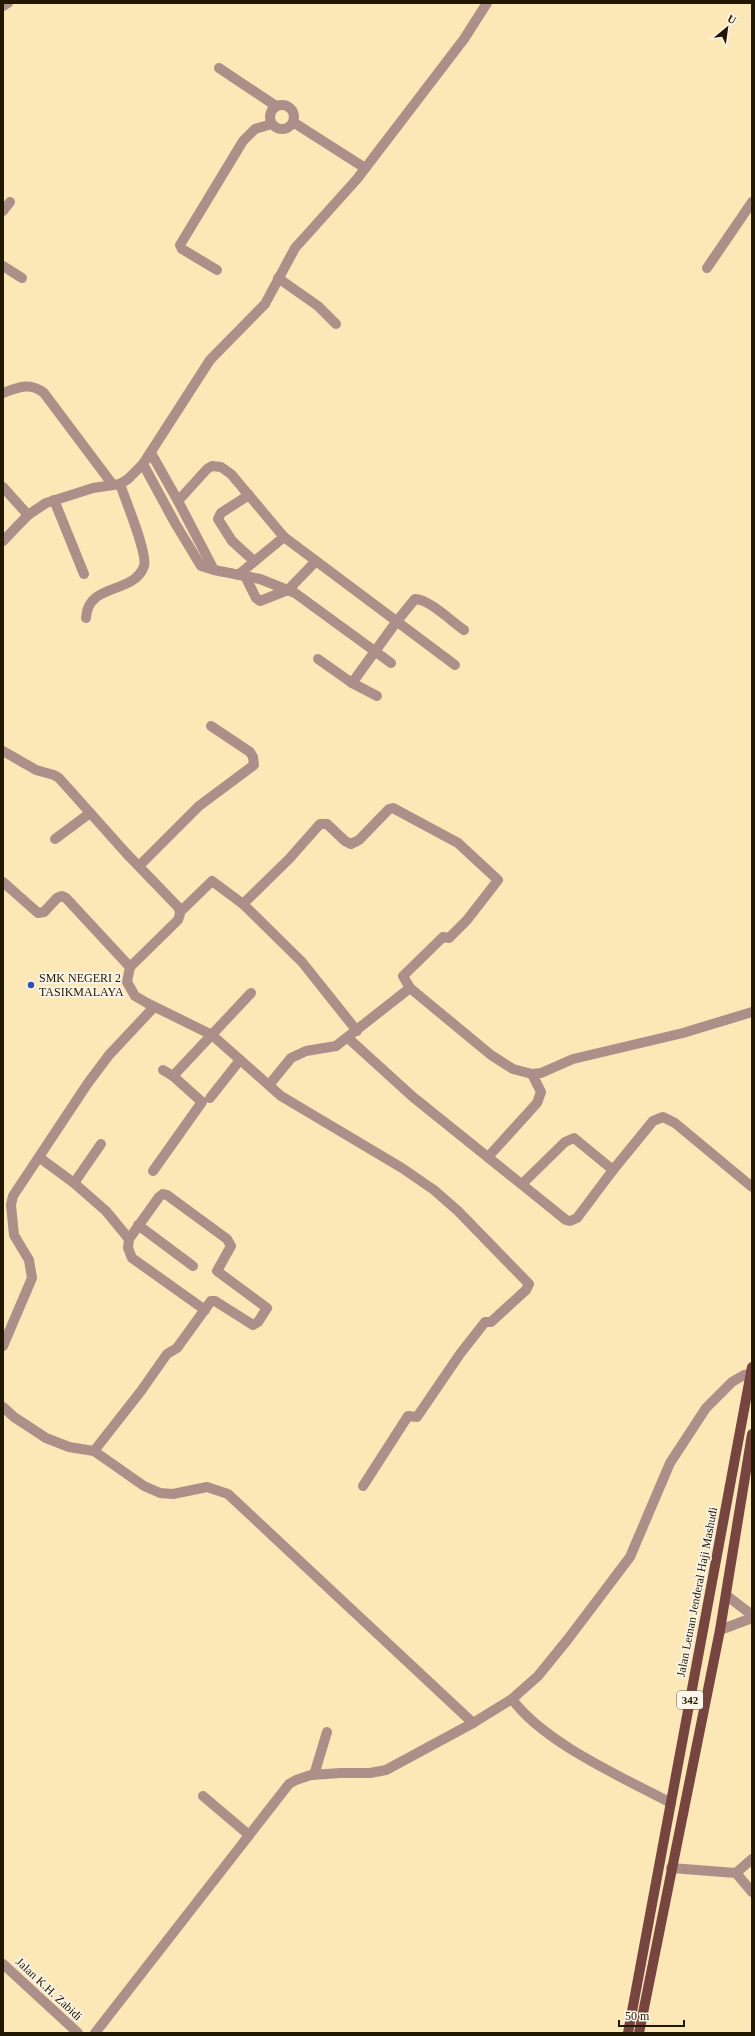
<svg xmlns="http://www.w3.org/2000/svg" width="755" height="2036" font-family="Georgia,serif">
	<style>
		.lines { fill: none; stroke-linecap: round; stroke-linejoin: round }
		.minor { stroke: #ad8f8a; stroke-width: 10 }
		.major { stroke: #77453f; stroke-width: 10 }
		.poi-dot { fill: #2f4ebe; stroke: #fbf5ea; stroke-width: 1.5 }
		.labels { text-anchor: middle; stroke-width: 3.5; stroke-linejoin: round; paint-order: stroke }
		.shield { fill: #fbf5ea; stroke: #635a47; stroke-width: 1 }
		.shield-label { font-size: 11px; font-weight: bold; fill: #221801 }
		.poi-label { font-size: 12px; fill: #221801; stroke: #fbf5ea; text-anchor: start }
		.street-label { font-size: 12px; fill: #221801; stroke: #fbf5ea }
	</style>
	<rect width="100%" height="100%" fill="#fce7b6"/>
	<g class="lines">
		<g class="minor">
			<path d="M3,6L8,3"/>
			<path d="M219,68L276,106"/>
			<circle cx="282" cy="117" r="12"/>
			<path d="M293,122L365,168"/>
			<path d="M3,211L10,202"/>
			<path d="M3,266L22,278"/>
			<path d="M707,268L752,202"/>
			<path d="M217,270L182,249L180,245L243,141L255,129L272,124"/>
			<path d="M278,278L318,306L336,324"/>
			<path d="M3,393C19,387 30,382 44,393L113,485"/>
			<path d="M151,453L178,501"/>
			<path d="M143,464L175,523L201,566L214,570L260,579L295,593L391,663"/>
			<path d="M3,487L28,515"/>
			<path d="M249,495L221,513L218,519L232,541L254,561"/>
			<path d="M54,500L84,574"/>
			<path d="M3,541L28,515L46,503L93,488L120,484L128,479L143,464L210,360L265,304L295,248L357,179L464,39L487,3"/>
			<path d="M214,570L178,501L207,469L212,466L221,467L231,474L284,537L455,665"/>
			<path d="M238,575L284,537"/>
			<path d="M245,576L256,598L260,601L288,590L316,561"/>
			<path d="M86,618C88,582 134,595 144,566C148,554 125,499 120,484"/>
			<path d="M318,659L352,683L397,621L415,599C429,599 452,622 464,630"/>
			<path d="M352,683L377,696"/>
			<path d="M3,751L36,770L54,775L59,778L126,853L179,908L180,914L178,920L130,967L127,982L135,996L147,1003L212,1035L281,1096L402,1168L434,1190L458,1211L529,1284L526,1290L491,1322H485L460,1354L417,1417L408,1416L363,1486"/>
			<path d="M55,839L90,813"/>
			<path d="M140,865L199,806L254,765L253,757L250,752L211,726"/>
			<path d="M3,882L38,913L44,912L57,898L62,896L66,898L130,967"/>
			<path d="M243,904L302,962L357,1031"/>
			<path d="M180,912L212,881L243,904L289,859L320,824H327L345,841L351,844L359,840L389,809L393,808L458,843L498,880L467,920L449,938L443,937L403,976L410,988"/>
			<path d="M348,1038L413,1097L566,1220L570,1221L577,1218L613,1170"/>
			<path d="M173,1076L251,993"/>
			<path d="M269,1085L291,1058L306,1051L336,1046L410,988L491,1055L513,1069L532,1074L541,1073L573,1059L683,1033L752,1012"/>
			<path d="M210,1098L240,1060"/>
			<path d="M488,1157L537,1103L541,1092L532,1074"/>
			<path d="M40,1158L74,1183L106,1211L129,1239L128,1248L132,1258L205,1310"/>
			<path d="M153,1171L202,1102L173,1076L163,1070"/>
			<path d="M74,1183L101,1144"/>
			<path d="M522,1184L565,1142L574,1138L613,1170L653,1121L663,1117L675,1123L752,1187"/>
			<path d="M138,1225L193,1266"/>
			<path d="M3,1346L32,1278L29,1260L14,1235L11,1205L13,1196L88,1083L109,1055L154,1007"/>
			<path d="M3,1407L14,1417L46,1438L69,1447L94,1451L144,1486L160,1493L173,1494L207,1487L228,1494L473,1723"/>
			<path d="M94,1451L141,1391L167,1354L177,1348L211,1301H215L253,1325L258,1322L267,1308L217,1271L231,1246L227,1239L167,1195L163,1194L159,1197L129,1239"/>
			<path d="M726,1595L752,1615"/>
			<path d="M720,1630L752,1618"/>
			<path d="M512,1699C544,1743 622,1777 671,1803"/>
			<path d="M314,1775L327,1732"/>
			<path d="M203,1796L249,1835"/>
			<path d="M671,1868L736,1873L752,1859"/>
			<path d="M736,1873L752,1892"/>
			<path d="M3,1964L78,2033"/>
			<path d="M95,2033L289,1784L296,1780L311,1775L341,1773H370L386,1770L473,1723L512,1699L538,1676L568,1639L630,1557L670,1463L706,1408L732,1382L744,1375L751,1374"/>
		</g>
		<g class="major">
			<path d="M628,2033L752,1367"/>
			<path d="M639,2033L720,1630L752,1434"/>
		</g>
	</g>
	<circle class="poi-dot" cx="31" cy="985" r="4"/>
	<g class="labels">
		<rect class="shield" x="677" y="1691" width="26" height="18" rx="3"/>
		<g class="shield-label">
			<text x="690" y="1704">342</text>
		</g>
		<g class="poi-label">
			<text x="39" y="982">SMK NEGERI 2<tspan x="39" dy="14">TASIKMALAYA</tspan></text>
		</g>
		<g class="street-label">
			<text transform="translate(697 1592) rotate(-79)" y="4">Jalan Letnan Jenderal Haji Mashudi</text>
			<text transform="translate(49 1989) rotate(43)" y="4">Jalan K.H. Zabidi</text>
		</g>
	</g>
	<rect width="755" height="2036" fill="none" stroke="#221801" stroke-width="8"/>
	<g transform="translate(727 28) rotate(29)" stroke="#fbf5ea" stroke-width="3" paint-order="stroke">
	<path d="M0-3L7 15L0 10L-7 15Z" fill="#221801"/>
	<text y="-6" font-size="11" font-weight="bold" text-anchor="middle" fill="#221801">U</text>
	</g>
	<path d="M619 2020v6h65v-6" fill="none" stroke="#221801" stroke-width="2"/>
	<text x="625" y="2020" font-size="12" fill="#221801" stroke="#fbf5ea" stroke-width="3" paint-order="stroke">50 m</text>
</svg>
